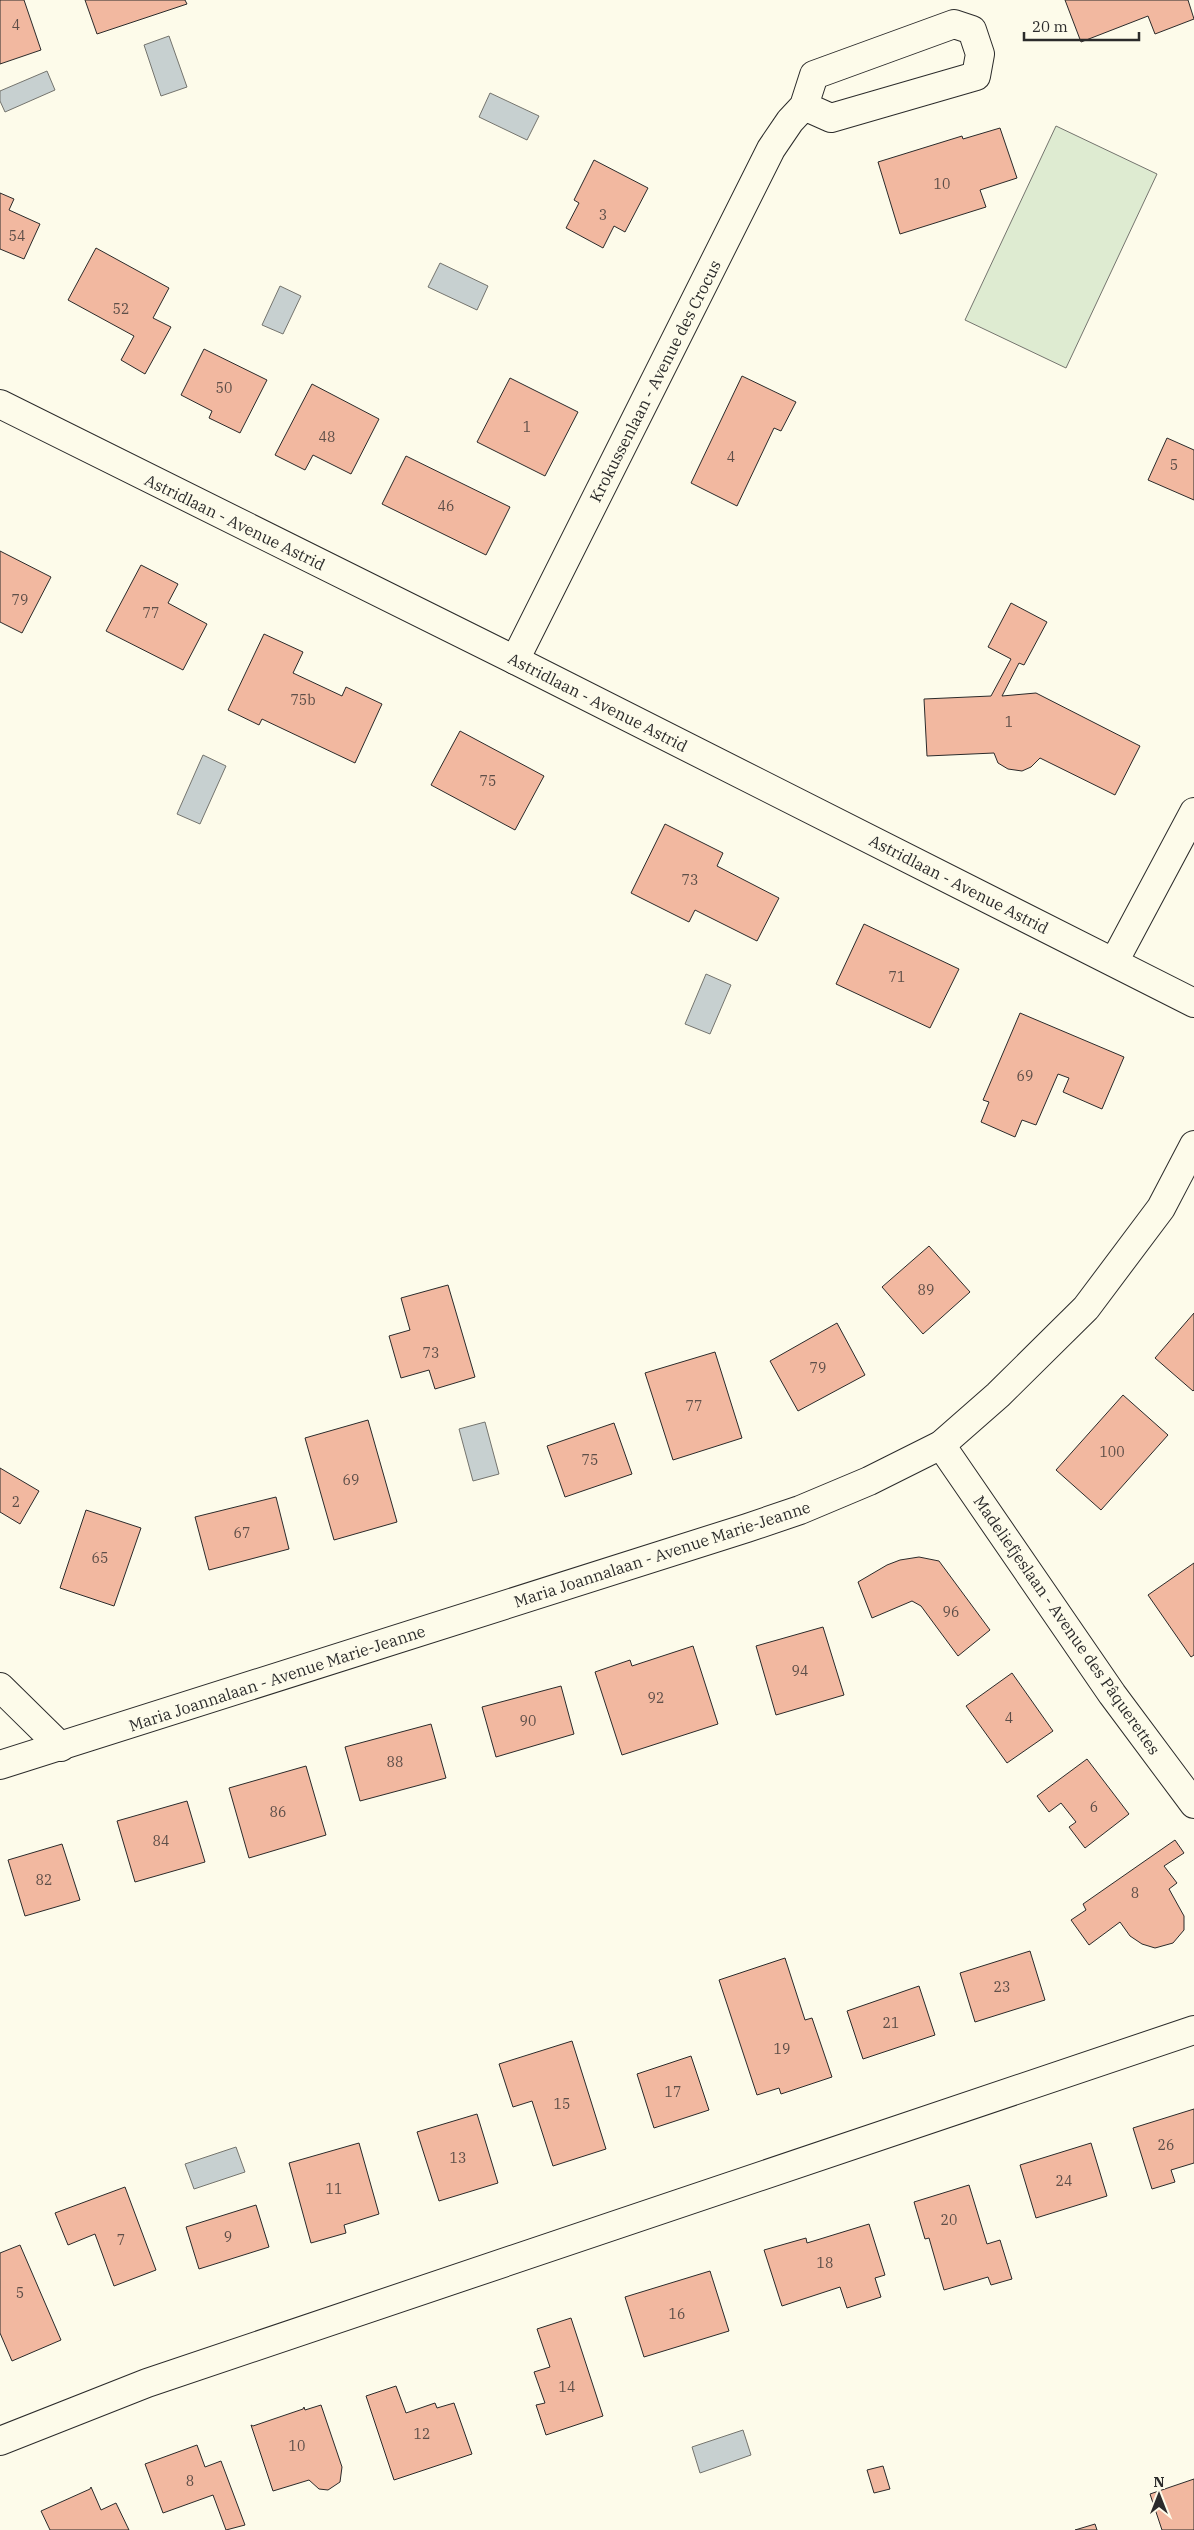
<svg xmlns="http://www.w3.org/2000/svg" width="1194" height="2530" font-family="'IBM Plex Serif',serif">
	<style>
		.green { fill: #deebd1; stroke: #74746e }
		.water { fill: #c7d0d0; stroke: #74746e }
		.building { fill: #f2b8a0; stroke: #2b2b2b }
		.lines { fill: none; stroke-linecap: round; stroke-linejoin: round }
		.minor-casing { stroke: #2b2b2b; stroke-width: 30 }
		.minor { stroke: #fdfbea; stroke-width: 28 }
		.labels { text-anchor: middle; stroke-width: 4; stroke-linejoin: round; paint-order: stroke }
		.number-label { font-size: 14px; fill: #5d4e48 }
		.street-label { font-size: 16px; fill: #2b2b2b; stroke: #fdfbea }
	</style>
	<rect width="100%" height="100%" fill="#fdfbea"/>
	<path class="green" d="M1056,126L1157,174L1066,368L965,320Z"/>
	<g class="water">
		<path d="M169,36L187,87L161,96L144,45Z"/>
		<path d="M47,71L55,90L5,112L0,101V91Z"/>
		<path d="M490,93L539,116L527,140L479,117Z"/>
		<path d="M440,263L488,286L477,310L428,287Z"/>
		<path d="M280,286L301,296L283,334L262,325Z"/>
		<path d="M203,755L226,766L200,824L177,814Z"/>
		<path d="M706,974L731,985L710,1034L685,1024Z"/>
		<path d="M485,1422L499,1474L473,1481L459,1429Z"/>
		<path d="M236,2147L245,2172L194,2189L185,2164Z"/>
		<path d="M743,2430L751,2455L700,2473L692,2447Z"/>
	</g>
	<g class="building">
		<path d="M0,0H24L41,50L0,64Z"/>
		<path d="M85,0H185L187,4L97,34Z"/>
		<path d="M1065,0H1188L1194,19L1155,34L1148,16L1081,42Z"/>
		<path d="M1000,128L1017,178L980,190L986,207L900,234L878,162L962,136L963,139Z"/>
		<path d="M594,160L648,188L625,232L614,226L603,248L566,228L579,203L574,200Z"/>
		<path d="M0,193L14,199L9,210L40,224L24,259L0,249Z"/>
		<path d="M96,248L169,288L153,318L171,327L145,374L121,360L134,336L68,300Z"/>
		<path d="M204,349L267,380L240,433L209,418L212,411L181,395Z"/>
		<path d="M742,376L796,402L781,431L774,428L737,506L691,483Z"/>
		<path d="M510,378L578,412L545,476L477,442Z"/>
		<path d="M312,384L379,419L351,474L313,455L305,470L275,455Z"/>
		<path d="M1167,438L1194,450V500L1148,480Z"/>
		<path d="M406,456L510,507L486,555L382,504Z"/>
		<path d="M0,551L51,577L22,633L0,622Z"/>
		<path d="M141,565L178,584L168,603L207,624L183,670L106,631Z"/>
		<path d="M1011,603L1047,622L1024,665L1019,663L1002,696L1036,693L1140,746L1115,795L1040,758L1031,767L1022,771L1008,769L998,763L994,753L927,756L924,699L991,696L1011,659L988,647Z"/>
		<path d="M264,634L303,652L293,673L342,696L346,687L382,704L355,763L262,719L259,725L228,710Z"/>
		<path d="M460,731L544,776L515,830L431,785Z"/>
		<path d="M665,824L723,853L717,866L779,898L757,941L695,910L689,922L631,893Z"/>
		<path d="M864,924L959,969L930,1028L836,984Z"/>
		<path d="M1020,1013L1124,1057L1102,1109L1063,1092L1069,1078L1058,1074L1036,1125L1022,1120L1015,1137L981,1122L989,1102L983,1100Z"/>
		<path d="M929,1246L970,1292L923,1334L882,1287Z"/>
		<path d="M448,1285L475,1377L435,1389L429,1370L401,1378L389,1336L410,1330L401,1298Z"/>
		<path d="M1194,1313V1390L1193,1391L1155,1358Z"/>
		<path d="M837,1323L865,1375L798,1411L770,1361Z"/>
		<path d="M715,1352L742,1438L673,1460L645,1373Z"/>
		<path d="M1123,1395L1168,1435L1101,1510L1056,1470Z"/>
		<path d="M368,1420L397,1522L334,1540L305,1438Z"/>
		<path d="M614,1423L632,1474L565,1497L547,1446Z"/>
		<path d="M0,1468L39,1491L20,1524L0,1512Z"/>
		<path d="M276,1497L289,1549L209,1570L195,1517Z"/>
		<path d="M86,1510L141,1528L114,1606L60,1588Z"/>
		<path d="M919,1557L939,1561L990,1630L958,1656L921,1606L912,1601L872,1618L858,1582L887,1565L900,1560Z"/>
		<path d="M1194,1563V1655L1191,1657L1148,1595Z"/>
		<path d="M823,1627L844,1695L776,1715L756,1646Z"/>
		<path d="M693,1646L718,1724L622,1755L595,1672L630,1660L632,1666Z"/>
		<path d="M1012,1673L1053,1731L1007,1763L966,1706Z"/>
		<path d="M561,1686L574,1734L496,1757L482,1707Z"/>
		<path d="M431,1724L446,1778L360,1801L345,1747Z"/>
		<path d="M1087,1759L1129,1814L1085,1848L1069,1827L1076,1822L1061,1803L1049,1812L1037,1796Z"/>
		<path d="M306,1766L326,1835L249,1858L229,1788Z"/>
		<path d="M187,1801L205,1862L135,1882L117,1821Z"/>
		<path d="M1175,1840L1184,1853L1164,1866L1177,1883L1169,1889L1184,1916V1930L1173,1943L1155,1948L1142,1944L1130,1936L1120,1922L1089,1945L1071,1920L1086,1910L1083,1904Z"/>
		<path d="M62,1844L80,1900L25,1916L8,1860Z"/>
		<path d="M1030,1951L1045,2000L975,2022L960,1973Z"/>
		<path d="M785,1958L805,2020L812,2018L832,2077L781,2094L779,2088L757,2095L719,1980Z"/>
		<path d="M919,1986L935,2035L863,2059L847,2011Z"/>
		<path d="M572,2041L606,2149L553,2166L532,2101L513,2107L499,2064Z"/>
		<path d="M691,2056L709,2110L654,2128L637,2074Z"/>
		<path d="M1194,2109V2163L1171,2170L1175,2182L1152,2189L1133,2128Z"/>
		<path d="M477,2114L498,2183L439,2201L417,2132Z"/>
		<path d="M359,2143L379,2214L344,2225L346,2233L311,2243L289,2163Z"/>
		<path d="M1091,2143L1107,2196L1036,2218L1020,2165Z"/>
		<path d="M969,2185L987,2244L1000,2240L1012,2279L991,2285L988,2277L944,2290L929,2238L925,2239L914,2202Z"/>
		<path d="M125,2187L156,2270L114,2286L95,2234L68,2245L55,2213Z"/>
		<path d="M256,2205L269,2247L199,2269L186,2227Z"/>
		<path d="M869,2224L885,2275L875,2278L881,2297L847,2308L840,2287L782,2306L764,2250L806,2238L807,2243Z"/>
		<path d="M20,2245L61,2340L12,2361L0,2333V2253Z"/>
		<path d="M710,2271L729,2331L644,2357L625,2297Z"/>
		<path d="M571,2318L603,2416L546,2435L536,2405L545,2403L534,2372L550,2367L537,2329Z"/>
		<path d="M396,2386L406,2413L435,2403L437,2408L454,2403L472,2454L394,2480L366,2396Z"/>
		<path d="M321,2405L342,2467L340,2482L328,2490L319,2489L309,2480L273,2491L251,2425L253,2426L303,2409L304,2407L305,2410Z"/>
		<path d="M197,2445L205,2467L221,2461L245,2525L226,2530L213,2495L163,2513L145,2464Z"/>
		<path d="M883,2466L890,2489L874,2493L867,2470Z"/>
		<path d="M1194,2479V2530H1162L1150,2494Z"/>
		<path d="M91,2487L101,2510L116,2503L129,2530H50L41,2511L90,2489Z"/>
		<path d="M1095,2524L1097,2530H1075Z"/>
	</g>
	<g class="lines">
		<defs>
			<g id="minor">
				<path d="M0,404L515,660L1194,1003"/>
				<path d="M515,660L771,149L790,121L804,106L831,118L976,76L980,54L972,30L954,24L814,75L804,106"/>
				<path d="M1114,962L1194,812"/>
				<path d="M941,1445L1112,1694L1194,1804"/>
				<path d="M0,1687L61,1747"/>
				<path d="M0,1765L747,1528L800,1510L869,1481L941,1445L998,1395L1086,1308L1161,1208L1194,1145"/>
				<path d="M0,2441L147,2383L1194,2030"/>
			</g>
		</defs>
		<use href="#minor" class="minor-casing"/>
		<use href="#minor" class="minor"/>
	</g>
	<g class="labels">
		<g class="number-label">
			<text x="16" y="30">4</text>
			<text x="942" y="189">10</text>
			<text x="603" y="220">3</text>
			<text x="17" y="241">54</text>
			<text x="121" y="314">52</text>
			<text x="224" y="393">50</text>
			<text x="527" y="432">1</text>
			<text x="327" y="442">48</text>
			<text x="731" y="462">4</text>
			<text x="1174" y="470">5</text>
			<text x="446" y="511">46</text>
			<text x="20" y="605">79</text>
			<text x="151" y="618">77</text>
			<text x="303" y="705">75b</text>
			<text x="1009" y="727">1</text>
			<text x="488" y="786">75</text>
			<text x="690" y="885">73</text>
			<text x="897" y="982">71</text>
			<text x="1025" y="1081">69</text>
			<text x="926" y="1295">89</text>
			<text x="431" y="1358">73</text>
			<text x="818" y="1373">79</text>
			<text x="694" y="1411">77</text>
			<text x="1112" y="1457">100</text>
			<text x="590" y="1465">75</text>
			<text x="351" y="1485">69</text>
			<text x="16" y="1507">2</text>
			<text x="242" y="1538">67</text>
			<text x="100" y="1563">65</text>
			<text x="951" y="1617">96</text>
			<text x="800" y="1676">94</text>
			<text x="656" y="1703">92</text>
			<text x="1009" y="1723">4</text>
			<text x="528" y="1726">90</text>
			<text x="395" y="1767">88</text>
			<text x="1094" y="1812">6</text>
			<text x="278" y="1817">86</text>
			<text x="161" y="1846">84</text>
			<text x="44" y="1885">82</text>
			<text x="1135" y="1898">8</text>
			<text x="1002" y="1992">23</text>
			<text x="891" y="2028">21</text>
			<text x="782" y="2054">19</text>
			<text x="673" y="2097">17</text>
			<text x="562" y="2109">15</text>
			<text x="1166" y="2150">26</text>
			<text x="458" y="2163">13</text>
			<text x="1064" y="2186">24</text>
			<text x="334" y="2194">11</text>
			<text x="949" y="2225">20</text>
			<text x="228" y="2242">9</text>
			<text x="121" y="2245">7</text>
			<text x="825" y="2268">18</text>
			<text x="20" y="2298">5</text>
			<text x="677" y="2319">16</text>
			<text x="567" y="2392">14</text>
			<text x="422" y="2439">12</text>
			<text x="297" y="2451">10</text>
			<text x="190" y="2486">8</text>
		</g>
		<g class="street-label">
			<text transform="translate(655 381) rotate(-63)" y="6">Krokussenlaan - Avenue des Crocus</text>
			<text transform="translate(235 522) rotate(26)" y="6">Astridlaan - Avenue Astrid</text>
			<text transform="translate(598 702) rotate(27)" y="6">Astridlaan - Avenue Astrid</text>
			<text transform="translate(959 884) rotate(27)" y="6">Astridlaan - Avenue Astrid</text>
			<text transform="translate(662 1554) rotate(-18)" y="6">Maria Joannalaan - Avenue Marie-Jeanne</text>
			<text transform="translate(1067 1625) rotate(55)" y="6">Madeliefjeslaan - Avenue des Pâquerettes</text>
			<text transform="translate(277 1678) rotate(-18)" y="6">Maria Joannalaan - Avenue Marie-Jeanne</text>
		</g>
	</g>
	<g transform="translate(1159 2495)" stroke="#fdfbea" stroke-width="4" paint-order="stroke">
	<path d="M0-4L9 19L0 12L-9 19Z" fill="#2b2b2b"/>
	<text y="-8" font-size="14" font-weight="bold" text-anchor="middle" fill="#2b2b2b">N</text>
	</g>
	<path d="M1024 32v8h115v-8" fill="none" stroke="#2b2b2b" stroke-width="2.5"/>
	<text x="1032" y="32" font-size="15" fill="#2b2b2b" stroke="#fdfbea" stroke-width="4" paint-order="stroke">20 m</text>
</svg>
